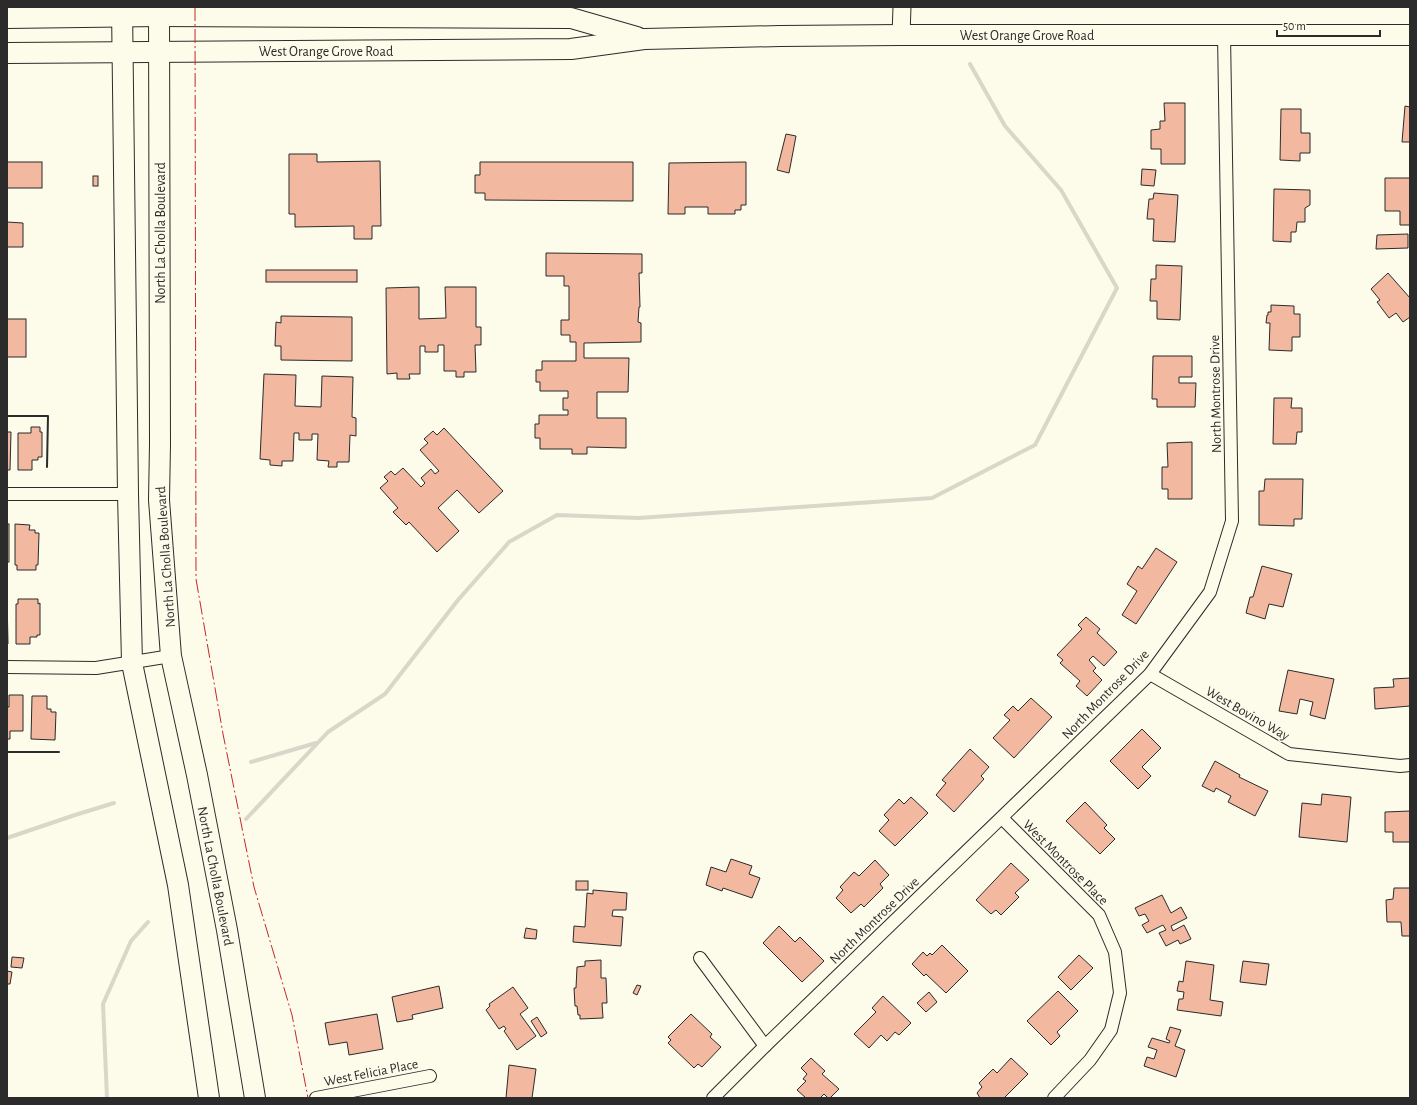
<svg xmlns="http://www.w3.org/2000/svg" width="1417" height="1105" font-family="'Alegreya Sans',sans-serif">
	<style>
		.lines { fill: none; stroke-linecap: round; stroke-linejoin: round }
		.stream { stroke: #d8d7c9; stroke-width: 4 }
		.building { fill: #f2b8a0; stroke: #2b2b2b }
		.street-casing { stroke: #2b2b2b; stroke-width: 14 }
		.secondary-casing { stroke: #2b2b2b; stroke-width: 19 }
		.primary-casing { stroke: #2b2b2b; stroke-width: 22 }
		.street { stroke: #fdfbea; stroke-width: 12 }
		.secondary { stroke: #fdfbea; stroke-width: 17 }
		.primary { stroke: #fdfbea; stroke-width: 20 }
		.wall { stroke: #2b2b2b; stroke-width: 2 }
		.power { stroke: #c62828; stroke-width: 1; stroke-dasharray: 14 3 2 3; stroke-linecap: butt }
		.labels { text-anchor: middle; stroke-width: 3; stroke-linejoin: round; paint-order: stroke }
		.street-label { font-size: 14px; fill: #2b2b2b; stroke: #fdfbea }
	</style>
	<rect width="100%" height="100%" fill="#fdfbea"/>
	<g class="lines">
		<g class="stream">
			<path d="M251,762L316,743"/>
			<path d="M246,819L328,732L385,694L458,600L509,542L557,515L638,518L932,498L1035,445L1117,288L1061,190L1005,126L970,64"/>
			<path d="M7,838L75,815L114,803"/>
			<path d="M107,1098L103,1004L131,941L148,922"/>
		</g>
	</g>
	<g class="building">
		<path d="M1164,103H1185V164H1161V149H1151V130L1160,129V121H1165Z"/>
		<path d="M1405,106L1410,107V142H1402Z"/>
		<path d="M1281,109H1301V133H1310V153H1300V161L1280,160Z"/>
		<path d="M786,134L796,136L789,173L777,170Z"/>
		<path d="M289,154H317V162L380,161L381,226H372V239H354V226L295,227V214H289Z"/>
		<rect x="7" y="162" width="35" height="26"/>
		<path d="M480,162H633V201L485,200V193H475V175H480Z"/>
		<path d="M746,162V205H741V210H735V214H708V207H685V214H668L669,163Z"/>
		<path d="M1142,169L1156,170L1154,186L1141,185Z"/>
		<rect x="93" y="176" width="5" height="10"/>
		<path d="M1385,178H1410V225H1400V211H1385Z"/>
		<path d="M1274,189L1310,190V205L1305,208V222H1297L1296,232H1291V242L1273,241Z"/>
		<path d="M1154,193L1178,195L1175,242L1153,241L1154,219H1147L1149,199H1153Z"/>
		<path d="M7,222L23,223V247H7Z"/>
		<path d="M1408,234V248L1376,249L1377,235Z"/>
		<path d="M546,253L642,254V273H639L640,307H639L638,322L641,323V342L584,343V358H629L628,392H597V418H626V448L587,447V454H572V449H540V438H535V424H539V415H568V410H563V398H568V391H540V382H536V370H542V361H576V342H570V335H561V320H569V286H564V276H546Z"/>
		<path d="M1156,265L1182,266L1180,320L1157,319V301H1150L1151,279H1156Z"/>
		<rect x="266" y="270" width="91" height="12"/>
		<path d="M1388,273L1410,298V317L1403,322L1396,313L1389,318L1377,302L1380,300L1371,289Z"/>
		<path d="M419,287V319L446,318L445,287H476V327H481V345H475L476,372H464V377H456V371H444V345H438V352H425V346H420V374H409L410,379H397V373L387,374L386,288Z"/>
		<path d="M1271,305L1294,306V314H1300V337H1292V351L1269,350L1270,323H1266L1267,315H1268V312H1271Z"/>
		<path d="M281,316L352,317V361L281,360V346H275L276,322L281,323Z"/>
		<rect x="7" y="319" width="19" height="38"/>
		<path d="M1153,356H1192V377H1179V383H1196L1195,407H1157V399H1152Z"/>
		<path d="M264,374L296,375L295,406L321,407L322,376L353,377L352,417L356,418V436L350,435L349,462H337V467H328L329,461L317,460L318,434H312V440H299V433H294L293,461H282V466L270,465V460L260,459Z"/>
		<path d="M1274,398H1292L1291,408H1302V432H1297L1296,444H1273Z"/>
		<path d="M31,427H40V432H42V457H38V460H32V470H18V433H31Z"/>
		<path d="M444,428L503,491L479,513L457,490L438,508L459,531L437,552L409,522L406,525L393,512L398,508L380,488L388,481L384,477L391,471L395,475L403,468L421,487L425,483L421,478L431,469L435,474L439,471L420,450L428,443L424,439L433,431L437,435Z"/>
		<path d="M7,432H11L10,470H7Z"/>
		<path d="M1192,442V499H1168V489H1162V467H1168L1167,443Z"/>
		<path d="M1265,479H1303L1302,519H1294V526L1259,525V491H1264Z"/>
		<rect x="7" y="524" width="2" height="38"/>
		<path d="M15,524L30,525L29,530H35V533H39L38,565H36V570H17V565H15Z"/>
		<path d="M1156,548L1177,562L1136,624L1122,615L1137,591L1127,584L1138,566L1142,569Z"/>
		<path d="M1262,566L1292,574L1283,607L1269,604L1265,619L1246,613L1250,597H1253Z"/>
		<path d="M7,597L8,644H7Z"/>
		<path d="M18,599H38V604L40,603V635H37V637H30V644H16V604H18Z"/>
		<path d="M1086,617L1100,629L1097,633L1117,652L1104,666L1093,656L1089,660L1096,668L1093,671L1102,680L1087,696L1076,686L1080,681L1060,663L1063,660L1057,655L1082,629L1078,625Z"/>
		<path d="M1288,670L1334,679L1325,719L1310,715L1313,702L1300,699L1297,714L1279,711Z"/>
		<path d="M1410,678V706L1375,709L1374,688L1394,687L1393,679Z"/>
		<path d="M9,695H23V731H10V739H7V707H9Z"/>
		<path d="M32,696H47V709H51V712H56L55,740L31,739Z"/>
		<path d="M1031,698L1052,717L1014,758L993,738L1010,720L1004,715L1013,706L1018,711Z"/>
		<path d="M1142,729L1161,748L1142,767L1151,776L1138,789L1110,761Z"/>
		<path d="M970,749L989,767L981,776L984,779L954,812L936,795L946,783L942,780Z"/>
		<path d="M1215,761L1240,775L1239,777L1268,791L1255,816L1228,802L1231,796L1216,788L1214,792L1202,786Z"/>
		<path d="M1322,794L1351,797L1347,842L1299,837L1302,803L1321,805Z"/>
		<path d="M911,797L928,813L895,846L879,831L889,820L884,815L899,799L904,804Z"/>
		<path d="M1085,802L1107,825L1104,828L1115,839L1100,854L1066,821Z"/>
		<path d="M1410,811V842H1393V832H1385V812Z"/>
		<path d="M731,859L752,866L749,874L760,878L752,898L723,888L722,891L706,885L711,867L726,872Z"/>
		<path d="M875,860L889,875L880,884L883,888L864,907L861,904L851,913L836,898L843,890L840,887L854,872L859,876Z"/>
		<path d="M1011,863L1029,880L1015,893L1019,897L1001,915L996,910L991,914L976,900Z"/>
		<rect x="576" y="881" width="12" height="9"/>
		<path d="M1394,888H1410V936H1402L1401,922H1387L1386,900L1393,899Z"/>
		<path d="M593,890L627,893L626,910H613L612,916L623,917L621,946L573,942L574,926L585,927L587,893L593,894Z"/>
		<path d="M1162,895L1171,913L1181,907L1187,918L1171,926L1173,931L1184,925L1191,939L1180,944L1178,940L1166,946L1159,933L1166,930L1163,925L1147,933L1142,925L1149,921L1145,914L1139,916L1135,908Z"/>
		<path d="M779,926L795,942L800,937L824,961L802,982L763,943Z"/>
		<path d="M526,928L537,930L536,939L524,938Z"/>
		<path d="M942,945L968,971L946,993L926,974L924,976L912,964L923,952L927,956L930,953L932,955Z"/>
		<path d="M1079,955L1093,968L1071,990L1058,977Z"/>
		<path d="M12,957L24,958L22,968L11,967Z"/>
		<path d="M601,960V978H606L607,1003H602L603,1018L580,1019V1015H578L577,1006H575L574,988H576L577,967L585,966V961Z"/>
		<path d="M1186,961L1214,965L1210,1000L1223,1002L1221,1016L1177,1010L1179,999H1183L1184,992L1177,991L1179,981L1183,982Z"/>
		<path d="M1243,961L1269,964L1266,985L1240,982Z"/>
		<path d="M7,971L12,972L10,984H7Z"/>
		<path d="M637,985L641,986L637,995L633,993Z"/>
		<path d="M439,986L443,1008L412,1015L413,1019L397,1022L392,997Z"/>
		<path d="M513,987L528,1008L520,1014L536,1036L517,1050L504,1031L506,1029L504,1026L499,1029L486,1010L490,1006L489,1004Z"/>
		<path d="M1058,991L1078,1011L1057,1032L1060,1036L1051,1045L1027,1021Z"/>
		<path d="M929,992L937,1002L926,1012L917,1003Z"/>
		<path d="M883,996L911,1023L899,1035L895,1032L887,1041L881,1035L869,1048L854,1034L876,1012L872,1008Z"/>
		<path d="M377,1014L383,1049L349,1055L347,1042L329,1045L325,1023Z"/>
		<path d="M691,1014L712,1034L710,1037L721,1047L702,1067L698,1064L694,1068L668,1043L671,1040L668,1037Z"/>
		<path d="M537,1017L547,1033L541,1037L531,1021Z"/>
		<path d="M1170,1027L1181,1030L1175,1046L1185,1050L1176,1077L1144,1066L1147,1057L1154,1059L1157,1050L1148,1047L1152,1038L1169,1043L1170,1041L1166,1039Z"/>
		<path d="M811,1058L825,1071L822,1074L839,1089L830,1098H828L824,1094L820,1098H806L797,1090L806,1081L803,1079L807,1074L801,1068Z"/>
		<path d="M1011,1058L1028,1074L1004,1098H980L977,1093L982,1087L979,1083L993,1069L997,1073Z"/>
		<path d="M509,1065L536,1069L532,1098H506Z"/>
	</g>
	<g class="lines">
		<defs>
			<g id="street">
				<path d="M7,494H128"/>
				<path d="M7,667L96,668L171,656"/>
				<path d="M1150,674L1289,754L1400,766L1410,765"/>
				<path d="M1002,818L1099,915L1115,952L1120,993L1111,1030L1090,1060L1054,1098"/>
				<path d="M700,958L765,1046"/>
				<path d="M316,1098L430,1076"/>
				<path d="M713,1098L765,1046L1150,674L1210,592L1232,521L1224,35"/>
			</g>
			<path id="secondary" d="M901,35L902,7"/>
			<g id="primary">
				<path d="M122,7L128,494L132,663L178,885L209,1098"/>
				<path d="M159,7L160,444L159,500L171,656L197,775L227,930L255,1098"/>
				<path d="M7,18L159,16L571,18L637,37"/>
				<path d="M7,53L571,49L644,39L780,36L901,35H1410"/>
			</g>
		</defs>
		<use href="#street" class="street-casing"/>
		<use href="#secondary" class="secondary-casing"/>
		<use href="#primary" class="primary-casing"/>
		<use href="#street" class="street"/>
		<use href="#secondary" class="secondary"/>
		<use href="#primary" class="primary"/>
		<g class="wall">
			<path d="M7,416H48L47,467"/>
			<path d="M7,752H59"/>
		</g>
		<path class="power" d="M195,7L196,579L223,734L254,887L292,1015L308,1098"/>
	</g>
	<g class="labels">
		<g class="street-label">
			<text x="1027" y="40">West Orange Grove Road</text>
			<text x="326" y="56">West Orange Grove Road</text>
			<text transform="translate(160 233) rotate(-90)" y="5">North La Cholla Boulevard</text>
			<text transform="translate(1215 394) rotate(-91)" y="5">North Montrose Drive</text>
			<text transform="translate(165 557) rotate(-94)" y="5">North La Cholla Boulevard</text>
			<text transform="translate(1105 694) rotate(-46)" y="5">North Montrose Drive</text>
			<text transform="translate(1248 713) rotate(30)" y="5">West Bovino Way</text>
			<text transform="translate(1066 862) rotate(45)" y="5">West Montrose Place</text>
			<text transform="translate(216 876) rotate(79)" y="5">North La Cholla Boulevard</text>
			<text transform="translate(874 920) rotate(-44)" y="5">North Montrose Drive</text>
			<text transform="translate(371 1072) rotate(-11)" y="5">West Felicia Place</text>
		</g>
	</g>
	<rect width="1417" height="1105" fill="none" stroke="#2b2b2b" stroke-width="16"/>
	<path d="M1277 30v6h103v-6" fill="none" stroke="#2b2b2b" stroke-width="2"/>
	<text x="1283" y="30" font-size="12" fill="#2b2b2b" stroke="#fdfbea" stroke-width="3" paint-order="stroke">50 m</text>
</svg>
